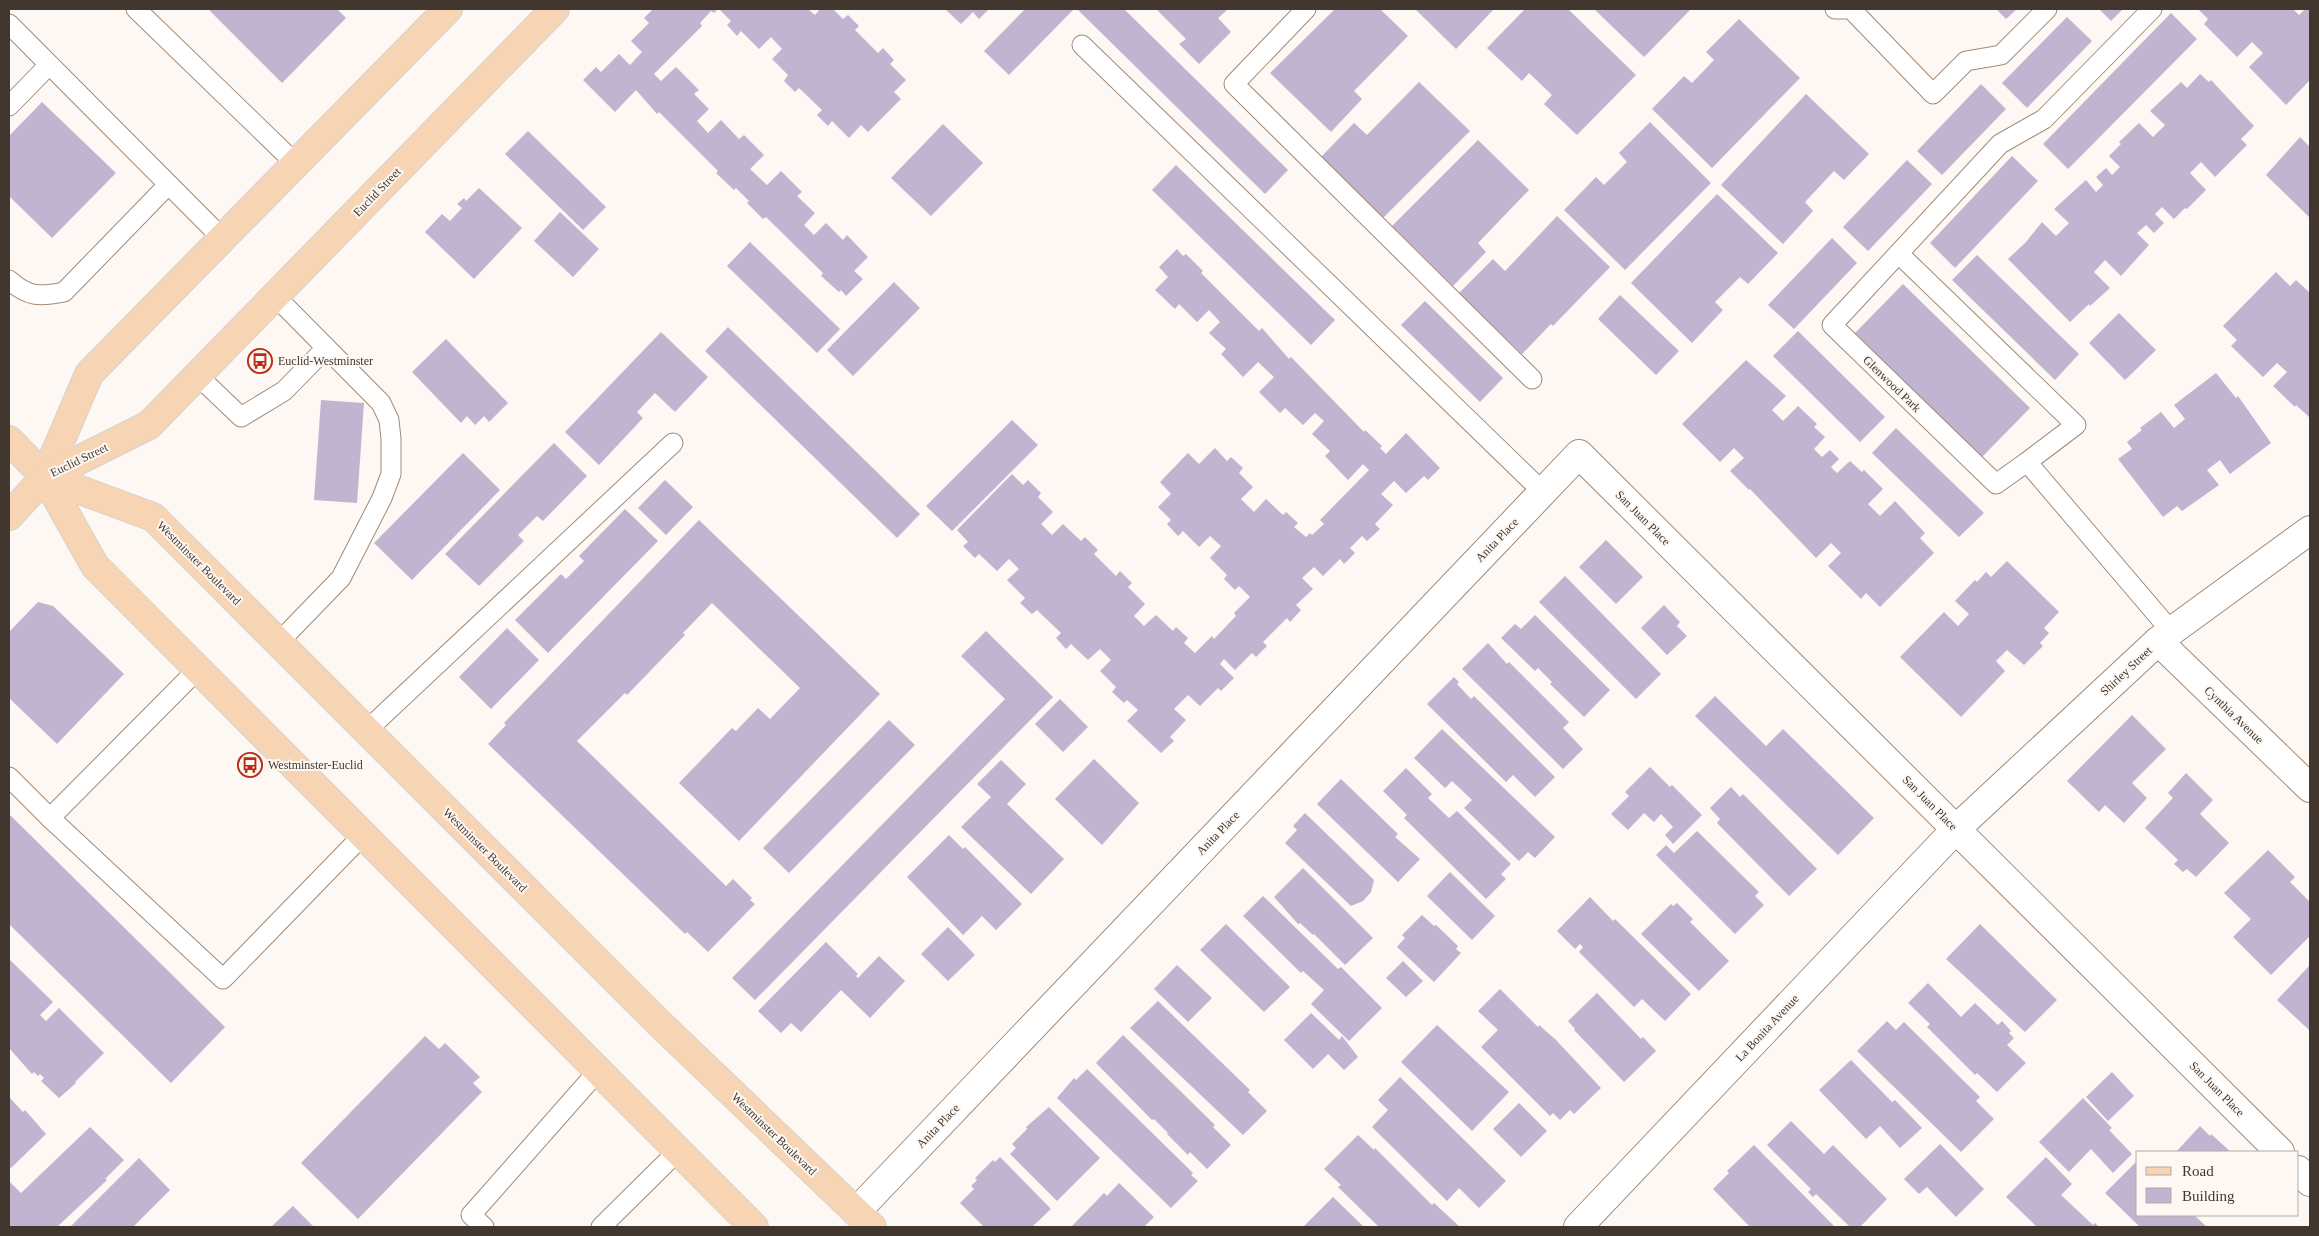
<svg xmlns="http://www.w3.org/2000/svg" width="2319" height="1236" font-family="Georgia,serif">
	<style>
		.building { fill: #c0b4d0 }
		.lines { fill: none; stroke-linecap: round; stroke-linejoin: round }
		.service-casing { stroke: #a38a77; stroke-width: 21 }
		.minor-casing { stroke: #a38a77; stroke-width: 30 }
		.primary-casing { stroke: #d5d3d1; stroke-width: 30 }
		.service { stroke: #fff; stroke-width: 19 }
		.minor { stroke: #fff; stroke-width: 28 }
		.primary { stroke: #f7d4b4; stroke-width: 28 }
		.labels { text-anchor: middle; stroke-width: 4; stroke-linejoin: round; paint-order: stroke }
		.street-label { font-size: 12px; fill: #42372f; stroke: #fdf8f3 }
		.poi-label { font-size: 12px; fill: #42372f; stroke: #fdf8f3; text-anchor: start }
	</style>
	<rect width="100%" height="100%" fill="#fdf8f3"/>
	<g class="building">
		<path d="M208,9H337L346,18L282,83Z"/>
		<path d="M653,9H718L714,13L711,11L700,23L702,26L654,74L661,81L676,67L699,90L694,94L709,109L697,121L708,133L721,120L739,139L744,135L764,155L750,169L767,185L781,171L802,192L797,196L815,213L804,225L814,235L826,223L843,240L847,235L868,257L854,271L863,279L846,296L841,290L839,292L821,276L823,273L766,217L763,219L747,203L749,201L736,188L734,190L716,173L718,171L659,112L657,114L636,90L615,112L583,80L596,67L601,72L619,54L630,65L642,52L631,41L649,23L644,18Z"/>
		<path d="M719,9H808L815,15L820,9H833L843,19L848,15L859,26L855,30L878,53L883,48L894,60L890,64L906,80L894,92L901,99L868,132L861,125L849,138L832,121L828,126L817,115L822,110L799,88L795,92L784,81L788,75L772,59L782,49L771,37L759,49L741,31L737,36L727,25L731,21Z"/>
		<path d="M945,9H989L979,19L973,12L961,24Z"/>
		<path d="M1025,9H1074L1009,75L984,51Z"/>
		<path d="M1077,9H1124L1288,170L1265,194Z"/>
		<path d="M1156,9H1228L1218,18L1231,32L1199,64L1179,44L1186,39Z"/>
		<path d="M1335,9H1380L1408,36L1354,91L1362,99L1331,132L1270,73Z"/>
		<path d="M1415,9H1494L1456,49Z"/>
		<path d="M1525,9H1568L1636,75L1577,135L1544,104L1552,95L1529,73L1522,81L1487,48Z"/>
		<path d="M1594,9H1691L1644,57Z"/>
		<path d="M1996,9H2017L2006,19Z"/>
		<path d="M2099,9H2123L2111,21Z"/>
		<path d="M2198,9H2293L2299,15L2305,9H2310V80L2286,105L2249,67L2263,53L2252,42L2237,57L2204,24L2208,19Z"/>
		<path d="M2171,13L2197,39L2068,169L2043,144Z"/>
		<path d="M2067,17L2092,41L2027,108L2002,83Z"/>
		<path d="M1739,19L1800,78L1712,168L1652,109L1684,76L1692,83L1714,60L1706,52Z"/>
		<path d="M2200,74L2209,82L2211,80L2254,126L2241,139L2247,145L2215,177L2201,162L2190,173L2206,190L2187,209L2185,208L2174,219L2162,207L2155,214L2164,223L2154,233L2146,225L2137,233L2149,245L2121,276L2105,260L2094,272L2110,288L2090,306L2089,304L2070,322L2008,259L2026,242L2042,222L2056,236L2069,223L2054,209L2086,180L2096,192L2103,185L2096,177L2106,168L2112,175L2120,167L2109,156L2121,144L2119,142L2139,123L2153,137L2165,125L2150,111L2181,82L2187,88Z"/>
		<path d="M1419,82L1470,131L1383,218L1321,157L1354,123L1367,135Z"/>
		<path d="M1981,84L2006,109L1942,175L1917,151Z"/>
		<path d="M1806,94L1869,154L1844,180L1834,171L1805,202L1813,211L1783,244L1721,185Z"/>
		<path d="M42,102L116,173L52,238L9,196V136Z"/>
		<path d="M1650,122L1711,183L1625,270L1564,210L1596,177L1604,185L1627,162L1619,153Z"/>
		<path d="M943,124L983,163L931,216L891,178Z"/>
		<path d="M528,131L606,207L583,230L505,154Z"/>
		<path d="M2300,137L2310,147V218L2266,175Z"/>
		<path d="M1478,140L1529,190L1478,243L1486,252L1453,286L1392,226Z"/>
		<path d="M2012,156L2038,181L1955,268L1930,243Z"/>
		<path d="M1907,160L1932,184L1868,251L1843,227Z"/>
		<path d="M1176,165L1335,320L1311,345L1152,190Z"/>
		<path d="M479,188L522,228L474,279L425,232L442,214L450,221L462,208L457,204L464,198L466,201Z"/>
		<path d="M1717,194L1778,253L1748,284L1740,277L1715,302L1723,310L1692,343L1631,283Z"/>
		<path d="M560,212L599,249L573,277L534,241Z"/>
		<path d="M1557,216L1610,267L1553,326L1551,324L1522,354L1459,293L1493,259L1505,271Z"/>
		<path d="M1832,238L1857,263L1794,329L1768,305Z"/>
		<path d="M750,242L840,329L817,353L727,266Z"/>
		<path d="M1177,249L1183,256L1186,254L1203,271L1201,273L1259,331L1262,328L1289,359L1291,357L1364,432L1365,430L1382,446L1380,448L1386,454L1406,433L1440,468L1428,480L1424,476L1406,493L1394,481L1381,494L1393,505L1375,524L1380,529L1367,541L1362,536L1350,548L1355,553L1344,564L1340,559L1323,576L1314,567L1302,578L1313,589L1296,605L1301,610L1290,622L1287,618L1263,642L1267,646L1256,657L1252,653L1235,670L1224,659L1220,664L1234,678L1221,691L1218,688L1200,706L1188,695L1174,709L1186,720L1170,737L1174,741L1161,753L1127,721L1138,710L1127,700L1124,703L1112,692L1116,687L1100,671L1111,660L1100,649L1088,660L1071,644L1066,649L1056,638L1061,633L1037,610L1032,614L1020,603L1025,598L1007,580L1019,569L1009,559L997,571L979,554L975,558L963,546L968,542L957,530L1012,474L1023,485L1028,480L1041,493L1038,497L1053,512L1041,524L1052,535L1063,524L1081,541L1085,537L1098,550L1094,554L1116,576L1120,571L1132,583L1128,587L1145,604L1134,616L1144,626L1156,615L1173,631L1176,627L1188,638L1184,643L1195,653L1212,636L1214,639L1236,616L1234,613L1250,597L1239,586L1235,590L1224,579L1227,575L1210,558L1221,546L1210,536L1199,547L1183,531L1178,536L1167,524L1171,520L1158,507L1171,494L1160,482L1188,453L1199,464L1215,448L1227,461L1231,457L1243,468L1239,473L1253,487L1241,499L1254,512L1266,499L1283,515L1286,512L1298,523L1294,527L1306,537L1310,533L1312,535L1324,524L1320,520L1369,470L1363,464L1348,480L1325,456L1330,451L1312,434L1324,421L1315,413L1303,425L1285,408L1280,413L1259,392L1274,377L1258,362L1243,377L1221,354L1226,349L1209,333L1220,322L1209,310L1197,322L1179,304L1175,309L1155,290L1168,277L1159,267Z"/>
		<path d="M1977,255L2079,354L2055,380L1952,280Z"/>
		<path d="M2276,272L2290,286L2296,280L2310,293L2309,417L2296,405L2295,407L2273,386L2287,372L2277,363L2263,377L2231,346L2237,340L2223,326Z"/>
		<path d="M894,282L920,308L853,376L827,350Z"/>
		<path d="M1903,284L2030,408L1982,457L1855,333Z"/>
		<path d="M1620,295L1679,351L1656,375L1598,319Z"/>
		<path d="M1425,301L1503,378L1480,402L1401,325Z"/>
		<path d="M2119,313L2156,350L2125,380L2089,343Z"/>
		<path d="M728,327L920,514L897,538L705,351Z"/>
		<path d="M1798,331L1885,417L1860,442L1773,356Z"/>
		<path d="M661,332L708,377L675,412L655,393L637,412L643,418L599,465L565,432Z"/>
		<path d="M446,339L508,403L489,422L484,416L475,425L467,416L461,423L412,372Z"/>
		<path d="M1746,360L1786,396L1772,410L1783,421L1798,406L1817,424L1814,427L1825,437L1814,449L1822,457L1830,450L1839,459L1831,467L1837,473L1850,461L1862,472L1864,470L1883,489L1868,504L1880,516L1895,501L1925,533L1920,538L1934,553L1880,607L1866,593L1861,599L1828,566L1841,553L1831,543L1816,558L1750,489L1749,490L1730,471L1744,458L1734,448L1720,462L1682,424Z"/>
		<path d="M2216,373L2236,398L2238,396L2271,443L2230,474L2220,460L2207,470L2219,485L2182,511L2177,506L2163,517L2118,459L2132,449L2127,442L2142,430L2140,428L2161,412L2174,428L2185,419L2174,405Z"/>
		<path d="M321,400L364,403L357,503L314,500Z"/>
		<path d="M1012,420L1038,445L952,531L926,506Z"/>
		<path d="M1896,428L1984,513L1959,537L1872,453Z"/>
		<path d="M554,443L587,476L543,521L537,516L518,535L524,541L479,586L445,554Z"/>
		<path d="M463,453L500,490L412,580L374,543Z"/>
		<path d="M665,480L693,507L666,535L638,508Z"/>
		<path d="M625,509L658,541L548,653L515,620L561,574L566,579L584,561L579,556Z"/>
		<path d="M699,520L880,694L739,841L679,783L732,728L736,731L758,708L770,719L800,688L712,603L683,633L685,635L627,695L625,693L577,741L726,886L733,879L752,898L750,900L755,904L708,952L687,932L685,934L488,744L506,725L504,723Z"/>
		<path d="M1606,540L1643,577L1616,604L1579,567Z"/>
		<path d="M2007,561L2059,612L2044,628L2049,633L2040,643L2043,646L2024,665L2007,650L1996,661L2005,671L1961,717L1900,657L1944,612L1958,626L1969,614L1955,601L1975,580L1977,582L1986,572L1991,577Z"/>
		<path d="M1565,576L1661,674L1636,699L1539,602Z"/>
		<path d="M38,602L53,606L124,674L57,744L9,698V632Z"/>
		<path d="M1664,605L1680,622L1677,626L1687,636L1667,655L1641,628Z"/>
		<path d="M1535,615L1610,690L1584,717L1550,684L1552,682L1538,668L1535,671L1501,638L1515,624L1521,629Z"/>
		<path d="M507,628L539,660L491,709L459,677Z"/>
		<path d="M986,631L1053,697L755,1000L732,978L1005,699L961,656Z"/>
		<path d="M1488,643L1507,664L1509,662L1569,722L1563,728L1583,749L1563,769L1462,669Z"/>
		<path d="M1454,677L1459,682L1457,684L1471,699L1474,696L1555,777L1535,797L1513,775L1506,782L1427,704Z"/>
		<path d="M1715,696L1766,746L1783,729L1874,818L1838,855L1695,716Z"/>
		<path d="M1060,699L1088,727L1063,752L1035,724Z"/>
		<path d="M2132,715L2166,749L2132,783L2147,798L2124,823L2105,805L2099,812L2067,781Z"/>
		<path d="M889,720L915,745L789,873L763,848Z"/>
		<path d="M1442,729L1555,837L1535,858L1528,852L1519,861L1464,808L1472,800L1452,781L1445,788L1414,758Z"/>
		<path d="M1094,759L1139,803L1102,845L1055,799Z"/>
		<path d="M1001,760L1026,784L1007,804L1064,859L1031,894L961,827L991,797L977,784Z"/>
		<path d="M1650,767L1670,787L1672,785L1702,815L1673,844L1665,835L1673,827L1661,814L1654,822L1644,813L1628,830L1611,814L1629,796L1625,792Z"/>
		<path d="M1406,768L1432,794L1428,798L1449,818L1457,811L1511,864L1501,874L1506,879L1486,899L1404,818L1407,815L1383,791Z"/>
		<path d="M2186,773L2213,800L2200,814L2229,843L2196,877L2187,869L2183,872L2174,864L2178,860L2145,828L2173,798L2168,793Z"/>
		<path d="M1341,779L1398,834L1395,837L1420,859L1398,882L1317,804Z"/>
		<path d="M1731,787L1740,797L1743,794L1817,869L1789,896L1717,823L1720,819L1710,808Z"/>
		<path d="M1305,813L1374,880L1371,892L1363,901L1351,906L1285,843L1297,830L1293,826Z"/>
		<path d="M9,814L225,1027L171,1083L9,924Z"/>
		<path d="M1697,831L1759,892L1755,896L1764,905L1735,934L1656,855L1666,845L1674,853Z"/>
		<path d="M949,835L963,849L965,847L1022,904L996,930L982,916L963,935L907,877Z"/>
		<path d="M2268,850L2295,877L2290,882L2310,902V936L2271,975L2233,937L2251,919L2224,893Z"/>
		<path d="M1303,868L1373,938L1345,965L1314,934L1313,935L1300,923L1298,924L1274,897Z"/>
		<path d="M1450,872L1495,916L1472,940L1427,896Z"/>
		<path d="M1263,896L1338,969L1341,967L1382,1008L1349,1041L1311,1004L1324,990L1303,971L1301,973L1243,916Z"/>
		<path d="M1590,897L1613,921L1615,919L1691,994L1665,1021L1642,999L1634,1007L1579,952L1583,947L1580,944L1575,949L1557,931Z"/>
		<path d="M1677,903L1693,919L1690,922L1729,961L1699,991L1641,934L1671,904L1673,906Z"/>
		<path d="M1422,915L1434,926L1436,925L1458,946L1456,949L1461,953L1434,982L1397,947L1405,938L1402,935Z"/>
		<path d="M1226,924L1290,987L1264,1012L1200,950Z"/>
		<path d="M1980,924L2057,1000L2025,1032L1946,959Z"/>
		<path d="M948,927L975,955L948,981L921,954Z"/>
		<path d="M826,942L858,974L856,976L858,978L879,956L905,981L870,1018L841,990L801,1032L791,1023L781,1033L758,1011Z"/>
		<path d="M9,959L53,1002L40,1015L46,1021L59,1008L104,1053L75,1082L76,1083L59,1098L41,1081L44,1078L40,1074L38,1076L34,1072L32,1074L9,1048Z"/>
		<path d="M1403,961L1423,981L1406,997L1386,978Z"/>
		<path d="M1177,965L1212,998L1188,1022L1154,989Z"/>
		<path d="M2310,965V1031L2277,1000Z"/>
		<path d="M1928,983L1961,1017L1975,1003L1998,1025L2002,1021L2011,1031L2009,1033L2014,1038L2007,1045L2026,1063L1997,1092L1977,1073L1975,1075L1927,1027L1930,1024L1908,1003Z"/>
		<path d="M1500,989L1538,1027L1539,1025L1556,1040L1601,1088L1574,1114L1570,1110L1560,1120L1553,1113L1550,1116L1481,1047L1498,1030L1478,1011Z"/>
		<path d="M1597,993L1641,1039L1643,1037L1656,1051L1624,1082L1574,1030L1575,1029L1568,1021Z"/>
		<path d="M1158,1001L1250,1090L1248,1092L1267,1111L1243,1135L1130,1028Z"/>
		<path d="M1311,1013L1339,1040L1342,1036L1358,1057L1344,1070L1328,1054L1313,1069L1284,1040Z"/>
		<path d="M1887,1021L1896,1030L1904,1022L1980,1097L1976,1101L1994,1119L1961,1152L1857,1051Z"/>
		<path d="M1437,1025L1509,1092L1472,1131L1401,1062Z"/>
		<path d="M1123,1035L1215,1125L1213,1127L1231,1145L1207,1169L1190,1152L1188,1155L1167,1134L1168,1133L1154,1119L1152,1120L1096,1063Z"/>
		<path d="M425,1036L439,1049L445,1043L480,1077L473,1083L482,1092L358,1219L301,1163Z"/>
		<path d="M1851,1060L1892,1102L1895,1100L1922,1128L1900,1148L1880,1126L1866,1139L1819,1090Z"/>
		<path d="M1087,1069L1193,1173L1191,1175L1198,1181L1171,1208L1057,1098L1074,1078L1076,1080Z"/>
		<path d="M2112,1072L2134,1096L2108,1121L2086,1097Z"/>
		<path d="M1400,1077L1506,1181L1479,1208L1459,1188L1447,1201L1372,1127L1388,1110L1378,1100Z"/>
		<path d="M9,1097L23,1112L25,1110L46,1134L11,1168L9,1166Z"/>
		<path d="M2083,1098L2112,1128L2109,1130L2132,1154L2113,1173L2091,1149L2069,1172L2039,1142Z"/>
		<path d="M1519,1103L1547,1131L1521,1157L1493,1129Z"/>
		<path d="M1049,1107L1100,1158L1057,1201L1010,1154L1016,1148L1012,1144L1027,1129L1026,1127Z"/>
		<path d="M1791,1121L1824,1154L1833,1145L1887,1199L1860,1227H1850L1816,1194L1813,1197L1808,1192L1811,1189L1767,1145Z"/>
		<path d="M2200,1126L2210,1136L2211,1134L2231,1152H2176Z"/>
		<path d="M90,1127L124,1160L105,1179L107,1180L57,1227L47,1226L46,1227H9V1181L21,1193Z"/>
		<path d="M1358,1135L1374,1150L1375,1148L1432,1205L1434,1203L1460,1227H1379L1338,1187L1341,1185L1324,1169Z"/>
		<path d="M1940,1144L1984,1189L1956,1217L1927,1187L1919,1194L1904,1179Z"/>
		<path d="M1754,1145L1835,1227H1750L1713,1189L1729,1173L1727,1171Z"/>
		<path d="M1000,1157L1051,1209L1032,1227H984L960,1203L974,1189L971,1186L977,1180L975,1178L993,1160L995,1162Z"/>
		<path d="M2046,1157L2072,1184L2061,1195L2093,1225L2095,1223L2099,1227H2037L2006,1197Z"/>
		<path d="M139,1158L170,1190L133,1227H70Z"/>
		<path d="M2138,1160V1215H2194L2207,1227H2140L2105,1193Z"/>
		<path d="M1119,1183L1154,1217L1144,1227H1071L1104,1193L1107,1196Z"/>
		<path d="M1333,1197L1364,1227H1303Z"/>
		<path d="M293,1206L314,1227H271Z"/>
	</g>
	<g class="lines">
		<defs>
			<g id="service">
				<path d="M136,9L296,164"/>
				<path d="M1306,9L1234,84L1532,379"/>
				<path d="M1835,9H1851L1933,94L1966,61L2001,55L2047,9"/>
				<path d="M2152,9L2044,119L2000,144L1832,325L1996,484L2027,462L2171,631"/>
				<path d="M9,24L223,239"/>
				<path d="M1082,45L1543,492"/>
				<path d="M9,106L49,65"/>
				<path d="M1899,254L2076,425L2027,462"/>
				<path d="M9,280C28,297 39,297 64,292L167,186"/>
				<path d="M275,296L381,403L389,420L391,439V474L382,498L341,578L278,643"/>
				<path d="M197,375L241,417L284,391L326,348"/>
				<path d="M366,731L673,443"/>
				<path d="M9,777L50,818L198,669"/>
				<path d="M50,818L223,979L363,835"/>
				<path d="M484,1227L471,1215L598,1071"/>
				<path d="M601,1227L678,1151"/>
			</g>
			<g id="minor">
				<path d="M2158,641L2310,788"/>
				<path d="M2298,1170L2310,1182"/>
				<path d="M856,1212L1579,454L2280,1152"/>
				<path d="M1578,1227L1956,829L2158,641L2310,530"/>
			</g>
			<g id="primary">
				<path d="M9,440L45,477L95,566L754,1227"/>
				<path d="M45,477L153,517L661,1025L872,1227"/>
				<path d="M45,477L89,374L448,9"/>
				<path d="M9,516L45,477L149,425L555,9"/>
			</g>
		</defs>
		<use href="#service" class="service-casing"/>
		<use href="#minor" class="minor-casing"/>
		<use href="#primary" class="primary-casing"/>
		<use href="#service" class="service"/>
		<use href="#minor" class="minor"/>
		<use href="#primary" class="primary"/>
	</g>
	<defs>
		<symbol id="bus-ring" viewBox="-11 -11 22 22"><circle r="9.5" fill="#fdf8f3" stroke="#b82c16" stroke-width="1.5"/><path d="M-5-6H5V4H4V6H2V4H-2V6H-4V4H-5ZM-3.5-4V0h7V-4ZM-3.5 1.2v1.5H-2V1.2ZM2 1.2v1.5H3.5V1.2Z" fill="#b82c16"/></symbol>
	</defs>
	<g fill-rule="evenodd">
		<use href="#bus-ring" x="246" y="347" width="28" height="28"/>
		<use href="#bus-ring" x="236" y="751" width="28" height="28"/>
	</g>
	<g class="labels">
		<g class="street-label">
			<text transform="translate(377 192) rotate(-46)" y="4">Euclid Street</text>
			<text transform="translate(1892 384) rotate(44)" y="4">Glenwood Park</text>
			<text transform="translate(79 460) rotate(-26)" y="4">Euclid Street</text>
			<text transform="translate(1643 518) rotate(45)" y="4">San Juan Place</text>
			<text transform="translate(1497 540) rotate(-46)" y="4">Anita Place</text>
			<text transform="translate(199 563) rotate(45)" y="4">Westminster Boulevard</text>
			<text transform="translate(2126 671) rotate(-43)" y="4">Shirley Street</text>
			<text transform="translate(2234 715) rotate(44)" y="4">Cynthia Avenue</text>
			<text transform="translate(1930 803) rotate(45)" y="4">San Juan Place</text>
			<text transform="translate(1218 833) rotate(-46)" y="4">Anita Place</text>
			<text transform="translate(485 850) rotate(45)" y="4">Westminster Boulevard</text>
			<text transform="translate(1767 1028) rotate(-47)" y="4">La Bonita Avenue</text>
			<text transform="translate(2217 1089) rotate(45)" y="4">San Juan Place</text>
			<text transform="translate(938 1126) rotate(-46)" y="4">Anita Place</text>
			<text transform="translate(774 1134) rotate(44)" y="4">Westminster Boulevard</text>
		</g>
		<g class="poi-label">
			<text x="278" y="365">Euclid-Westminster</text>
			<text x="268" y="769">Westminster-Euclid</text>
		</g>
	</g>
	<rect width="2319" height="1236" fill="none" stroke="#42372f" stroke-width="20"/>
	<rect x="2136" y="1151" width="162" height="65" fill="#fdf8f3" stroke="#b2aba5"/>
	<rect x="2146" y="1167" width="25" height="8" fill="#f7d4b4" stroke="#b2aba5"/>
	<text x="2182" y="1176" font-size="15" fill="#42372f">Road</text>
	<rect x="2146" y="1188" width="25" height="15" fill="#c0b4d0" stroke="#b2aba5"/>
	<text x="2182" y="1201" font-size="15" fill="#42372f">Building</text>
</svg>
